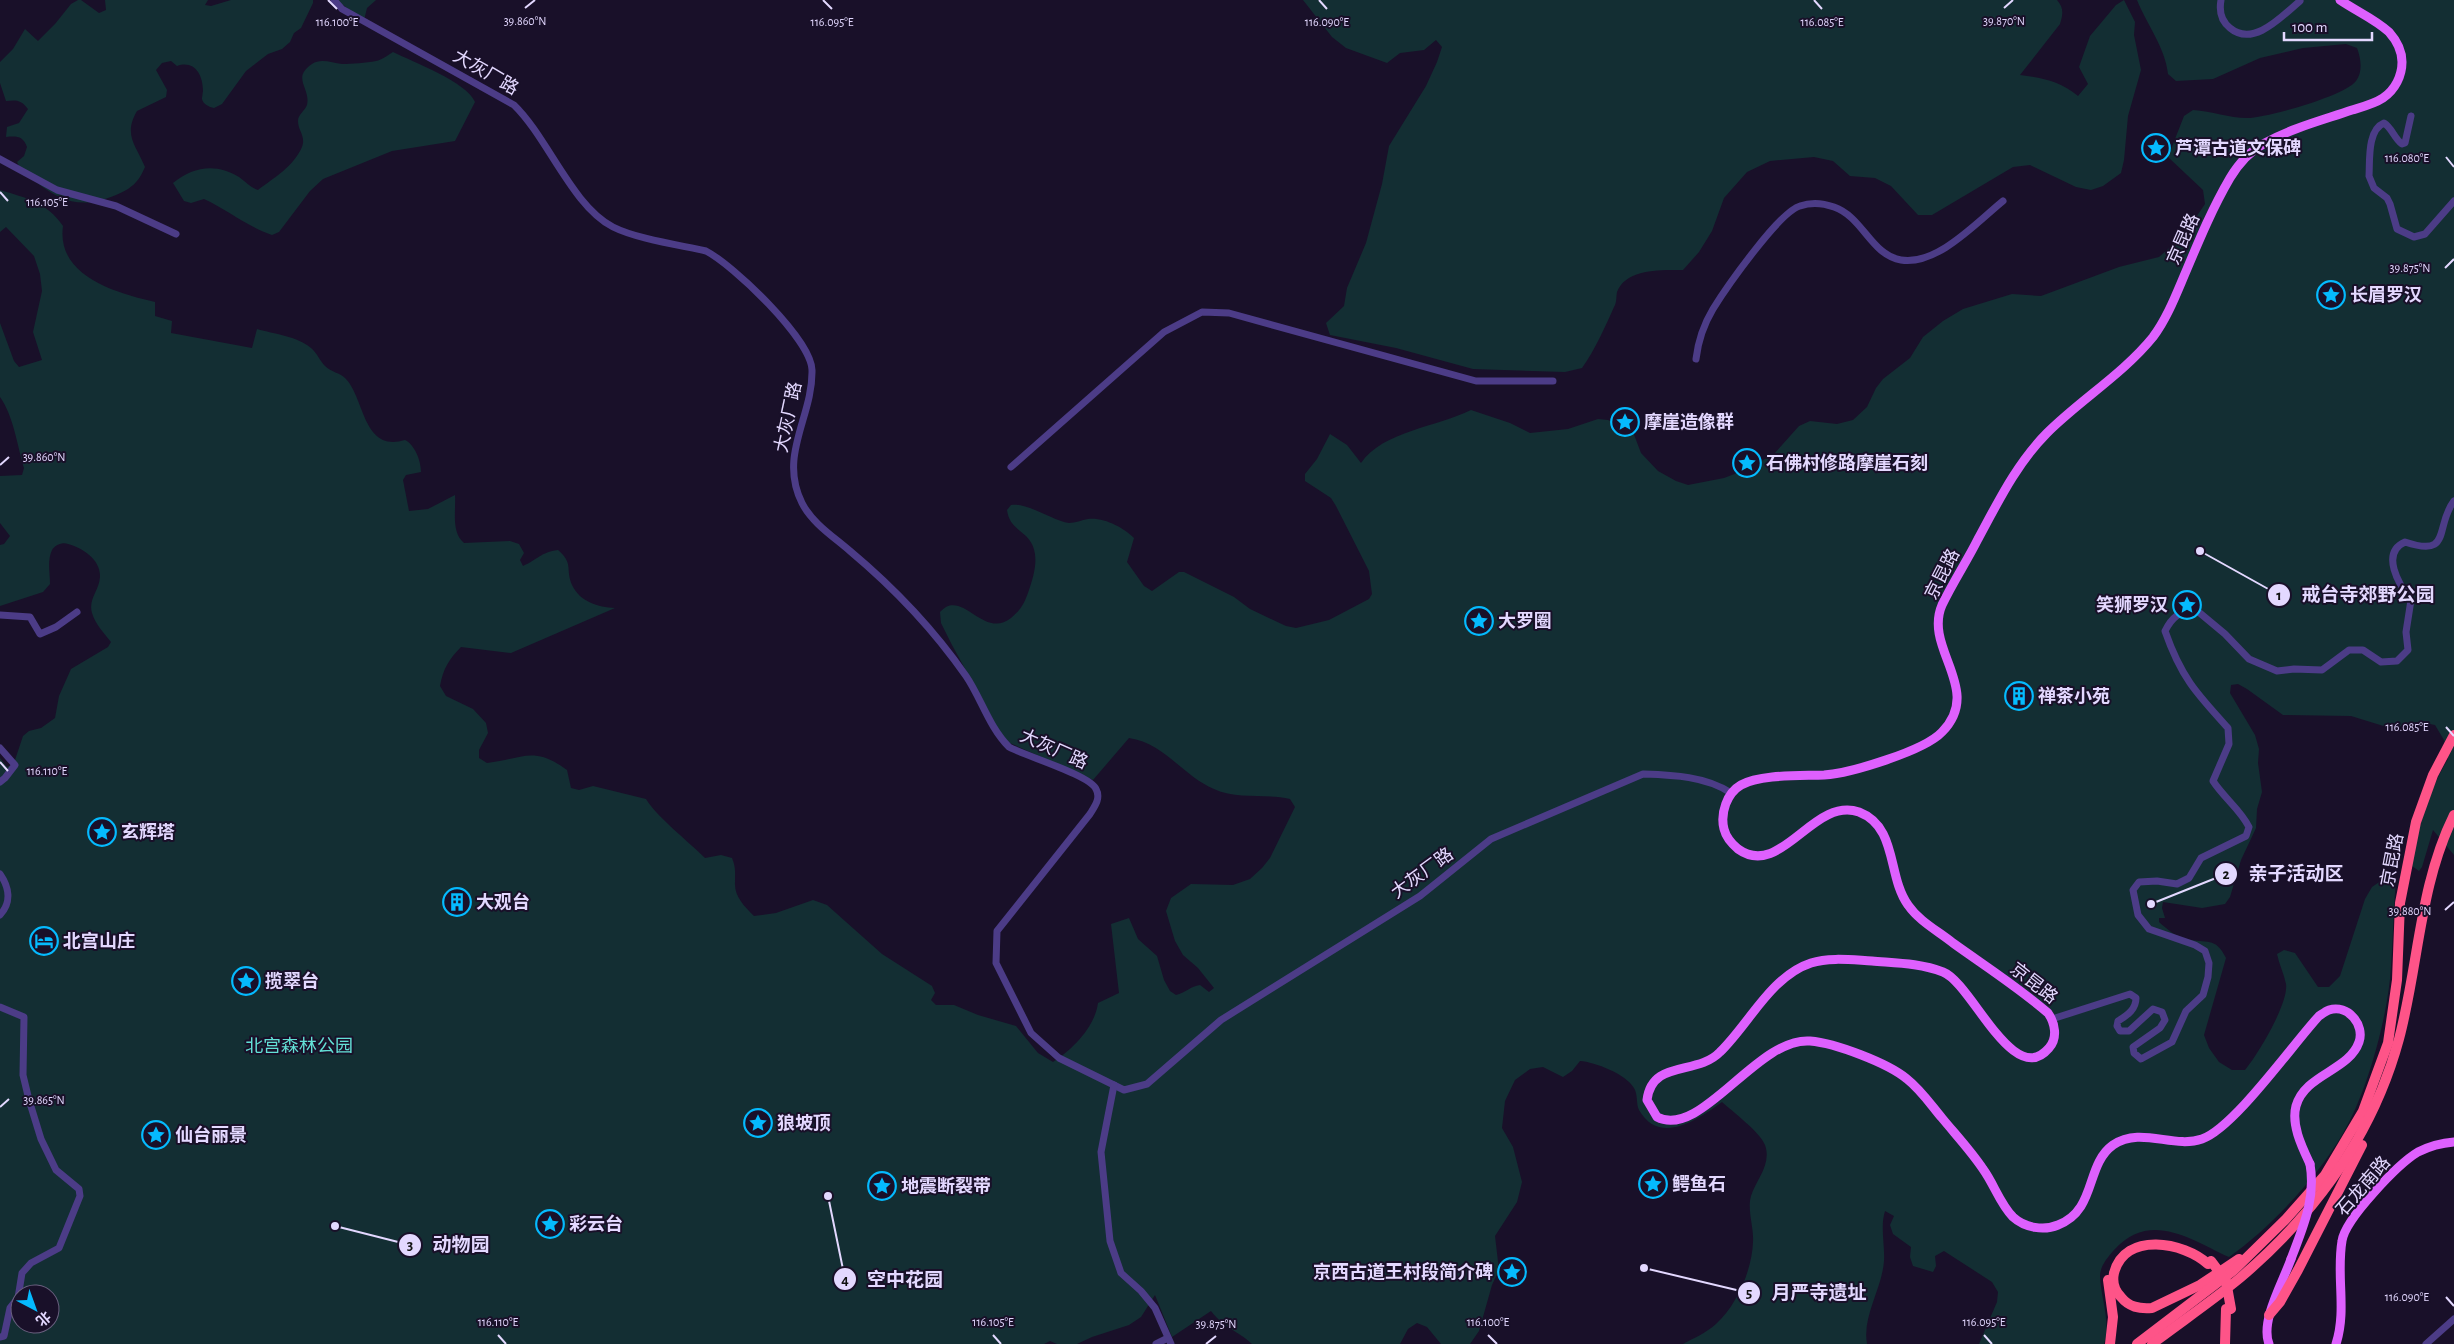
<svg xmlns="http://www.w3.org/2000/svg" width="2454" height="1344" font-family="'Alegreya Sans','Noto Sans SC',sans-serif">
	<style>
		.green { fill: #132e33; fill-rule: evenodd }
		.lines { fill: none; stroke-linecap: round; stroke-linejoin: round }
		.minor { stroke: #4c3c87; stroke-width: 7 }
		.major { stroke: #de60fe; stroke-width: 9 }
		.highway { stroke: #fe5488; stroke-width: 10 }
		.major-bridge { stroke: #de60fe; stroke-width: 9 }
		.highway-bridge { stroke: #fe5488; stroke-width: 10 }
		.ticks { fill: none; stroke: #e3d8ff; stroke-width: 2 }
		.labels { text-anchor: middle; stroke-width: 4; stroke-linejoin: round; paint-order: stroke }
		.street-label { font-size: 18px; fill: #e3d8ff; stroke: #191029 }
		.poi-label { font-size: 18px; font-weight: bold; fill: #e3d8ff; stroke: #191029; text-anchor: start }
		.park-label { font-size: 18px; fill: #63e0d6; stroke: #191029 }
		.ticks-label { font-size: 12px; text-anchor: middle; fill: #e3d8ff; stroke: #191029; stroke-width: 4; stroke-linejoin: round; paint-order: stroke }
		.leader { fill: none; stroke: #e3d8ff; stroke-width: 2 }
		.callout-dot { fill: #e3d8ff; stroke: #191029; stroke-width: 2 }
		.mark-label { font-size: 15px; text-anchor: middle; font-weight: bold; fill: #111 }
		.callout-label { font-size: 19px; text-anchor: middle; font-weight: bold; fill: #e3d8ff; stroke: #191029; stroke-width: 4; stroke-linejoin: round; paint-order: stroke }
	</style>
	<rect width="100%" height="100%" fill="#191029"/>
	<g class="green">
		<path d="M78,0H81L99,13L106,10L105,0H208L205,5L211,6L231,0H313V3L301,28L294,33L290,42L282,49L268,54L246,71L222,104L214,108C209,107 203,104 202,99C202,98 203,91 203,91C203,74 194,60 177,66L171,61L162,63L156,70L167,90L166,97L137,111C123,135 136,145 145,167C138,183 132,188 116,195C83,209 62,203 35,181C27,175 21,171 17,162L24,156L27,147C23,136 17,136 6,137L7,127L19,123L28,109C21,100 17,100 6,101L0,83V62L13,49L25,29L38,41L55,24L71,4Z"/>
		<path d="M336,0H376L367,8L364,20Z"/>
		<path d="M1303,0H2057C2064,8 2063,14 2060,24L2020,75C2042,78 2060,81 2078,96L2088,84L2079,67L2090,36L2116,5L2124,0L2135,22L2134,35L2141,70L2128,116L2124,160L2121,173L2103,186L2091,190L2076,187L2030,165L2013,167L1932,215H1918L1891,186L1875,178L1850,176L1833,161L1814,157L1770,161L1747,172L1724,198L1712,231L1699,252L1683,270C1663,270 1626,268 1617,292C1616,297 1617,302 1614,307C1605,327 1595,350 1582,368L1565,372L1473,369L1396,348L1330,335L1326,323L1344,306L1347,288L1366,243L1382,184L1389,146L1426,86L1437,62L1442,47L1436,40L1424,50L1400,53L1387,63L1346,48L1332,37Z"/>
		<path d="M2137,0H2454V855L2433,830L2422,867L2419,871L2412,866C2417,828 2428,792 2448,759L2444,740L2435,725L2425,723L2390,728L2351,716L2283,715L2247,689L2238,684L2231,685L2230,693L2255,735L2259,749L2258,763L2262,792L2257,809L2256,828L2241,860L2230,897L2225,904L2202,908L2163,902L2162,908L2165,918H2159V922C2168,930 2175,936 2186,939C2207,944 2215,936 2226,958L2204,1035L2209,1048L2219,1062L2232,1070H2245C2257,1056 2289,1003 2286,984C2284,974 2279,964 2277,954L2284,950L2295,953L2318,987H2329L2340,976L2365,899L2372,887L2394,872L2396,881C2393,913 2393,947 2390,979C2385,1026 2366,1095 2342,1135C2317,1178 2269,1229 2229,1257C2190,1239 2150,1210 2114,1250C2108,1257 2100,1266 2100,1276C2101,1300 2111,1320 2104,1344H1979L1997,1302L1998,1292L1992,1282L1944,1251L1935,1256L1936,1266L1933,1272L1913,1266L1910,1257L1911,1247L1893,1234L1890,1225L1894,1216L1885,1211C1880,1227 1885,1244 1884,1261C1882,1289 1862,1316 1867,1344H1683C1694,1338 1706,1333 1716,1324C1737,1305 1752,1270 1753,1242C1754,1227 1747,1210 1751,1196C1756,1180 1772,1164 1765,1145C1760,1132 1733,1112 1722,1102C1700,1118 1660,1147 1639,1110C1636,1104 1638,1094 1634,1088C1626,1074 1595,1062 1580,1061L1572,1071L1563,1077L1543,1067L1530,1069L1515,1080L1505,1101L1502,1128L1513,1147L1522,1182L1517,1202L1495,1236L1499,1270L1492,1285L1479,1331L1470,1344H1441L1427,1327L1417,1323L1408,1329L1400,1344H1252C1237,1330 1225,1329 1211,1311L1172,1337L1155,1295L1141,1317L1129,1325L1092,1337L1077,1344H1057L1050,1341L1044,1344H0V758L7,767L14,763L23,736L29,731L41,728L55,718L59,696L71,669L108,647L111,642C105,634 95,624 92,613C88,599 99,591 100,577C101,560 83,548 68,544C63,542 55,545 52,550C47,561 50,572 50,584L43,592L0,606V545L4,544L10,536L0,523V476L22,475L24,468C17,445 14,417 0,397V323L14,361L19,367L42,360L33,332L42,291L40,274L34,256L6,227L0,232V190C26,198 47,202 63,226C56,276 116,293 155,302V316L172,321L171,333L252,348L257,329C274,334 297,336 311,348C317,353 320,361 325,366C331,372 340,373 345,378C365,397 362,453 405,440C415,445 421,461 421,472L406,475L403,480L409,511L428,509L455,495C456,512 451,532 464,543L510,541L519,544L524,553L520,560L523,566C537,560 541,552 558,550C574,564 565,568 572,585C580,602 598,607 615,608L511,653L461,647C449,659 443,669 440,686L446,696L473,709L486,723L488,733L479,750V758L487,763C523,759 533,745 567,770L571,788L579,790L593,786L646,799C657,817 688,841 705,858L721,855L732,858C736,868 735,872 735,882C734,896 744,906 754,916L776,913L813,900L827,905L882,954L932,986L935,993L931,1000L936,1005H954L978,1015L1016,1026L1038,1053L1053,1062C1072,1050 1095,1027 1098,1003L1119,993L1111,924L1129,918L1138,939L1157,956L1164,980L1170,991L1176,995C1185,993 1191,986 1200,985L1209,992L1214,988L1198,968L1183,955L1175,941L1166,911L1171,898L1191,884L1233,885L1250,879L1262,868L1270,858L1295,807L1290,799C1266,793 1237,800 1214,789C1183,776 1164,743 1129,738L1093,780L1010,743L1002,736L952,645L941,623L940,612C962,587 983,640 1011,618C1021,610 1025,602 1029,590C1035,572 1041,551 1026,536C1016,527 1009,524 1007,510L1011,505C1027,502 1053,521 1069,523C1075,523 1082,520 1088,519C1104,517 1124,528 1134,538L1127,562L1144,586L1152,591L1179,572H1184L1234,597L1250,609L1286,626L1296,628L1329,620L1369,599L1372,594L1369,571L1336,506L1331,498L1305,481V474L1317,459L1330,434L1347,445L1361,463C1383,431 1437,427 1471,410L1510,423L1530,433L1568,429L1598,419L1608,420L1633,432L1641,453L1658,471L1676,481L1688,485L1724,478L1745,470L1774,454L1799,426L1810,421L1837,424L1853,420L1867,407L1876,388L1883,379L1910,358L1923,337L1943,321L1963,309L2012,294L2041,296L2119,267L2159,257L2184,235L2205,204L2203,190L2168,157L2184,116L2193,110C2212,111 2229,118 2247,118C2266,118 2345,96 2356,81C2363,71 2361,59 2357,48L2346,44L2303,48L2260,58L2213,79L2176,81L2168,74C2165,47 2147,25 2137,0ZM20,1294H50V1324H20Z"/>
		<path d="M393,52C413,62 467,82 475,102L455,141L392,151L323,179L310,191L279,232L272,235C248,227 228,210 204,199L191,203L184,201L173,183C193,166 217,163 239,177C246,182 250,187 258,190C275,177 293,167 302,147C306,136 298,131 298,121C298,114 305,111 307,105C311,88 291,78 312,64C321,58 332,63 342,64C352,64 366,63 376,61C382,60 388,55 393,52Z"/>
	</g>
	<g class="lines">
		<g class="minor">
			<path d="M334,0L342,9L514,105C548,138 572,206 613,227C637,239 679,245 706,251C733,265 811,339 812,370C813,417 778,455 802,503C812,523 834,537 850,551C893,587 934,630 966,676C981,698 989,727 1009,747C1025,756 1090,775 1096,789C1101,798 1095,806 1090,814L997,931L996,963L1031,1033L1059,1058L1124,1090L1147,1084L1221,1020L1420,896L1491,839L1643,774C1672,775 1706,776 1731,793"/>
			<path d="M2221,0C2219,11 2221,21 2230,28C2254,48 2283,15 2300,1"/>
			<path d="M2411,116L2405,143L2402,144C2394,138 2392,128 2384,123C2367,130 2370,161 2369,176L2374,188L2387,198L2390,204L2397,229L2414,237L2425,234L2454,201"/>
			<path d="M0,159L57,190L116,206L176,234"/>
			<path d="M1696,359C1698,342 1704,324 1713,309C1726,288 1779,212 1800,206C1811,202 1823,203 1834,207C1863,217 1871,255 1901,260C1937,266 1977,222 2003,201"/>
			<path d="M1011,467L1164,332L1202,312L1229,313L1476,381H1553"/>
			<path d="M0,615L30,617L40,634L56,627L77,612"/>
			<path d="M0,748L15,765L5,778L0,782"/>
			<path d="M0,874C9,887 12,902 0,915"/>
			<path d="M0,1007L24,1017L23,1075L29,1100L41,1139L56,1170L79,1189L80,1196L59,1248L31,1263L22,1273L18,1298L10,1308L4,1336L0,1337"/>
			<path d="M2052,1019L2130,994L2136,998C2136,1009 2128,1015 2118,1021L2117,1026L2120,1031H2129L2153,1009L2162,1012L2165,1020L2160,1028L2133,1047L2134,1053L2141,1059L2172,1042L2186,1011L2203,995L2208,977L2209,963L2205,951L2195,945L2149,929L2138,915L2133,890L2139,882L2157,881L2177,884L2189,878L2201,858L2246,836L2249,827C2240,809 2224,798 2213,781L2229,744L2228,728C2196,693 2181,677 2165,631C2172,617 2179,612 2195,609L2225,634L2249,659L2277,671L2294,669L2322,670L2349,650H2363L2381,662L2397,661L2408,650L2406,632L2411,600C2399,585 2380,553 2405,542C2453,558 2434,527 2454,501"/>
			<path d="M1114,1085L1101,1152L1110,1241L1121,1273L1141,1291L1155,1308L1171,1344"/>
			<path d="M1156,1344L1168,1338"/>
			<path d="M2426,1344L2454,1319"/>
		</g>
		<g class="major">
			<path d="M2310,1164C2302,1147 2291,1125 2296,1106C2305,1074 2349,1071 2359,1042C2365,1025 2348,1004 2329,1010C2326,1011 2322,1014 2319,1016C2293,1044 2234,1128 2202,1139C2173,1149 2141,1126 2113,1145C2085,1165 2097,1210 2058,1225C2044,1231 2025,1228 2013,1217C2000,1204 1994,1184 1983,1169C1971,1151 1956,1135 1942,1118C1931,1105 1921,1090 1907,1079C1888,1063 1835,1043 1810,1041C1757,1037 1701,1140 1657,1117L1647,1100C1652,1059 1697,1076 1720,1052C1749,1024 1771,976 1811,963C1830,957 1852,960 1872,961C1895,963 1920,963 1943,972C1972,983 2013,1090 2049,1048C2058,1038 2055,1023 2048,1013C2018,987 1985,966 1953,943C1938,931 1919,921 1908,905C1887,876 1898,827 1859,812C1813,796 1781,880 1738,849C1732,844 1726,837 1724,829C1720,813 1727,793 1741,785C1760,774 1802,776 1824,775C1851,773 1924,751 1942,732C1984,689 1923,649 1942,605C1953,582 1967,561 1978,539C1998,502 2017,463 2047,433C2080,400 2123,374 2153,337C2168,317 2177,292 2187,269C2200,238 2213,207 2230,178C2239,163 2250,151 2265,143C2292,128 2323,120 2352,110C2362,107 2374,104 2383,98C2395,90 2402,76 2402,62C2402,50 2397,41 2389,32C2375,19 2356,11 2340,0"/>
			<path d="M2269,1344C2260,1321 2283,1282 2291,1259"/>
			<path d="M2336,1344C2347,1310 2336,1276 2342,1241C2345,1219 2398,1164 2418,1152C2430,1146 2441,1143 2454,1142"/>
		</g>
		<g class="highway">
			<path d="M2208,1264C2184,1242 2125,1231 2114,1273C2112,1282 2114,1290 2121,1297C2129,1307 2139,1309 2152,1308L2200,1285L2239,1259"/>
			<path d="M2108,1280L2113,1317L2110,1344"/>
			<path d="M2269,1315L2280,1302L2298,1270L2362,1145"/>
			<path d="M2137,1344L2234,1270L2286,1219L2325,1175L2363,1111L2388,1043L2397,980L2400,903L2416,822L2433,775L2454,735"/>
			<path d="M2152,1344C2181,1322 2212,1301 2240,1278C2315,1214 2373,1135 2399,1039C2419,964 2419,886 2454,815"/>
			<path d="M2225,1344L2226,1309"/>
		</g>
		<path class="major-bridge" d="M2291,1259C2303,1227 2316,1199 2310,1164"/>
		<path class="highway-bridge" d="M2211,1261L2226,1281L2231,1309"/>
	</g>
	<path class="ticks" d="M328,0L337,9M823,0L832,9M1319,0L1327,9M1814,0L1822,9M525,8L535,0M2004,8L2013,0M2446,157L2454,167M0,192L8,201M2445,268L2454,259M0,465L9,457M2446,727L2454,736M0,762L8,771M2445,910L2454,902M0,1107L9,1099M2446,1297L2454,1306M498,1335L506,1344M993,1335L1001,1344M1488,1335L1497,1344M1984,1335L1992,1344M1206,1344L1216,1336"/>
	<defs>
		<symbol id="sight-ring" viewBox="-11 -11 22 22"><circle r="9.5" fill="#191029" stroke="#05bafe" stroke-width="1.5"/><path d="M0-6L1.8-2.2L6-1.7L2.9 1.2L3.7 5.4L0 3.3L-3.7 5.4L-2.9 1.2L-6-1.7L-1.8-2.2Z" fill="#05bafe"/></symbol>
		<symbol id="building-ring" viewBox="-11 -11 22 22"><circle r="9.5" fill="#191029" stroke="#05bafe" stroke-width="1.5"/><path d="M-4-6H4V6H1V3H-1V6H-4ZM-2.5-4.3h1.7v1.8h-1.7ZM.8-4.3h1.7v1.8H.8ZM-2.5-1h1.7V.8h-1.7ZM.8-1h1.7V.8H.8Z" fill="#05bafe"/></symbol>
		<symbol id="hotel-ring" viewBox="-11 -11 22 22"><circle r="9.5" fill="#191029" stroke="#05bafe" stroke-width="1.5"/><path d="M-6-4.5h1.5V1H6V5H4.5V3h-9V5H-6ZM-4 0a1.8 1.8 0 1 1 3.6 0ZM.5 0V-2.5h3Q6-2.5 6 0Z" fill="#05bafe"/></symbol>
	</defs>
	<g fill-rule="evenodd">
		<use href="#sight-ring" x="2140" y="132" width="32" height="32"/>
		<use href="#sight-ring" x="2315" y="279" width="32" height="32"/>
		<use href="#sight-ring" x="1609" y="406" width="32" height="32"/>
		<use href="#sight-ring" x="1731" y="447" width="32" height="32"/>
		<use href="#sight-ring" x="2171" y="589" width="32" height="32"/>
		<use href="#sight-ring" x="1463" y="605" width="32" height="32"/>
		<use href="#building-ring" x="2003" y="680" width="32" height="32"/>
		<use href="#sight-ring" x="86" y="816" width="32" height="32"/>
		<use href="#building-ring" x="441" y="886" width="32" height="32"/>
		<use href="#hotel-ring" x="28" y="925" width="32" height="32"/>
		<use href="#sight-ring" x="230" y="965" width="32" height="32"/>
		<use href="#sight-ring" x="742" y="1107" width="32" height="32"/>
		<use href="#sight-ring" x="140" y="1119" width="32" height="32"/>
		<use href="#sight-ring" x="1637" y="1168" width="32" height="32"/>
		<use href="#sight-ring" x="866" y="1170" width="32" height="32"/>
		<use href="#sight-ring" x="534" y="1208" width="32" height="32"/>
		<use href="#sight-ring" x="1496" y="1256" width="32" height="32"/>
	</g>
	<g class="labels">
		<g class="street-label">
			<text transform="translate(486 72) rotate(30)" y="6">大灰厂路</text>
			<text transform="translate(2183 239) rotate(-66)" y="6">京昆路</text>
			<text transform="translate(788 417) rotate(-78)" y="6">大灰厂路</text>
			<text transform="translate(1942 574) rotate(-63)" y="6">京昆路</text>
			<text transform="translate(1054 749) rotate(24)" y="6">大灰厂路</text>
			<text transform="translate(2392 860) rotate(-79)" y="6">京昆路</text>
			<text transform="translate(1422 873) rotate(-36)" y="6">大灰厂路</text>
			<text transform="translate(2034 983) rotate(38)" y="6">京昆路</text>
			<text transform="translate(2363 1186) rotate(-49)" y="6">石龙南路</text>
		</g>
		<g class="poi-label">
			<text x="2175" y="154">芦潭古道文保碑</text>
			<text x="2350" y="301">长眉罗汉</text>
			<text x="1644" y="428">摩崖造像群</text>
			<text x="1766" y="469">石佛村修路摩崖石刻</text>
			<text x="2168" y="611" text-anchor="end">笑狮罗汉</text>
			<text x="1498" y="627">大罗圈</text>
			<text x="2038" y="702">禅茶小苑</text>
			<text x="121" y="838">玄辉塔</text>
			<text x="476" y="908">大观台</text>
			<text x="63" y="947">北宫山庄</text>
			<text x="265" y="987">揽翠台</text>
			<text x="777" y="1129">狼坡顶</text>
			<text x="175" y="1141">仙台丽景</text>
			<text x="1672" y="1190">鳄鱼石</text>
			<text x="901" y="1192">地震断裂带</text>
			<text x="569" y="1230">彩云台</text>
			<text x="1493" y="1278" text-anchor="end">京西古道王村段简介碑</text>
		</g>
		<g class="park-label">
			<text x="299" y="1052">北宫森林公园</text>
		</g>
	</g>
	<g class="ticks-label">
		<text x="525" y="25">39.860°N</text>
		<text x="2004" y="25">39.870°N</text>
		<text x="337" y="26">116.100°E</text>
		<text x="1327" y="26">116.090°E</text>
		<text x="1822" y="26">116.085°E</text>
		<text x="832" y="26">116.095°E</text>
		<text x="2407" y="162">116.080°E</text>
		<text x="47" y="206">116.105°E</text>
		<text x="2410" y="272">39.875°N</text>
		<text x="44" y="461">39.860°N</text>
		<text x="2407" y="731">116.085°E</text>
		<text x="47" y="775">116.110°E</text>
		<text x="2410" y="915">39.880°N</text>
		<text x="44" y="1104">39.865°N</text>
		<text x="2407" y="1301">116.090°E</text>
		<text x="498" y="1326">116.110°E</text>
		<text x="993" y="1326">116.105°E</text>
		<text x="1488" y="1326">116.100°E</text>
		<text x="1984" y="1326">116.095°E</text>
		<text x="1216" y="1328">39.875°N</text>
	</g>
	<path class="leader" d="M2200 551L2279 595M2151 904L2226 874M335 1226L410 1245M828 1196L845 1279M1644 1268L1749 1293"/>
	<g class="callout-dot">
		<circle cx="2200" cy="551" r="5"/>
		<circle cx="2151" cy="904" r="5"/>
		<circle cx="335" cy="1226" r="5"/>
		<circle cx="828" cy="1196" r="5"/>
		<circle cx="1644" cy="1268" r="5"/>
		<circle cx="2279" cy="595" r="12"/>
		<circle cx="2226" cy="874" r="12"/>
		<circle cx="410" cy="1245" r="12"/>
		<circle cx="845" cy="1279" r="12"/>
		<circle cx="1749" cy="1293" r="12"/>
	</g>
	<g class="mark-label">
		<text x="2279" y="600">1</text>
		<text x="2226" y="879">2</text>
		<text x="410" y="1250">3</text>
		<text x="845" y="1285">4</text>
		<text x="1749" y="1298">5</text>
	</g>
	<g class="callout-label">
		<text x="2368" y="601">戒台寺郊野公园</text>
		<text x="2296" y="880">亲子活动区</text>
		<text x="461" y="1251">动物园</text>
		<text x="905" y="1286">空中花园</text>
		<text x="1819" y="1299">月严寺遗址</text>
	</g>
	<g transform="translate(35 1309) rotate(139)"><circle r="24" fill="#191029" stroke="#6a607f"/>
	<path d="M0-4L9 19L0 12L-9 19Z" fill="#05bafe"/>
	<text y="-8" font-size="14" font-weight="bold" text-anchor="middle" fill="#e3d8ff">北</text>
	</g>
	<path d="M2284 32v8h88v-8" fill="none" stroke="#e3d8ff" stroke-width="2.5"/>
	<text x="2292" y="32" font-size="15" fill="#e3d8ff" stroke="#191029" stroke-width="4" paint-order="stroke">100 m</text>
</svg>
